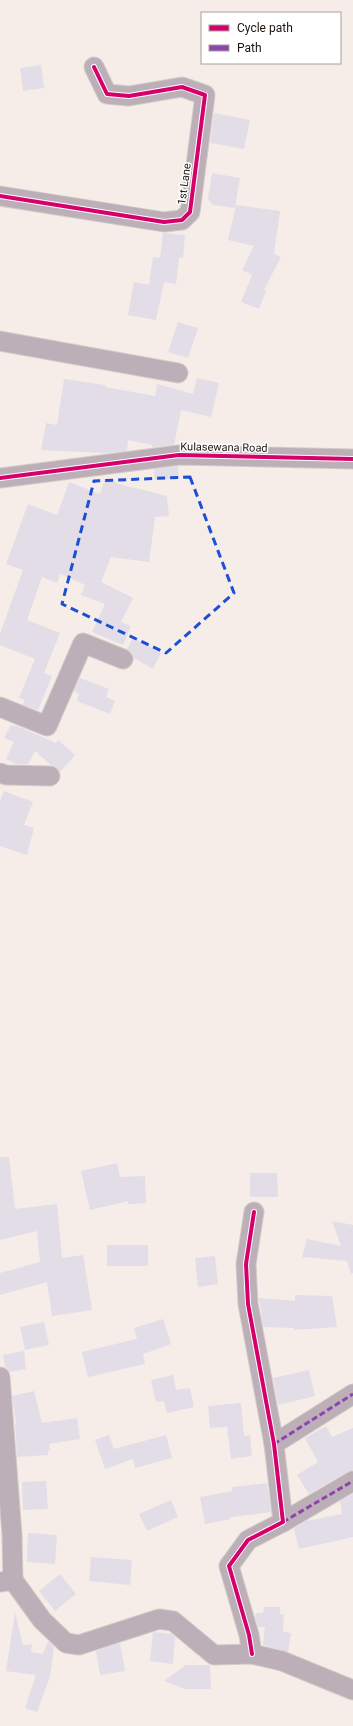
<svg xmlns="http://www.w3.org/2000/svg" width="353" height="1726" font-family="Roboto,sans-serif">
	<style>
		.building { fill: #e2dde7 }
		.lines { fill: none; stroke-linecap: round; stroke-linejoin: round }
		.minor-casing { stroke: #d2cbc7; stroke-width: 21 }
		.minor { stroke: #bcafb8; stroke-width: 19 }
		.quiet { stroke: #8e44ad; stroke-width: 3; stroke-dasharray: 6 3; stroke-linecap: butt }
		.cycleway-casing { stroke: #fff; stroke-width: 6 }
		.cycleway { stroke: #d6006c; stroke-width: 4 }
		.marked { fill: none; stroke: #1d4ed8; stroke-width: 3; stroke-dasharray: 8 5; stroke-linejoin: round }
		.labels { text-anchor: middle; stroke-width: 3; stroke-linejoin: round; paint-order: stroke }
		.street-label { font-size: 11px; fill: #1c130e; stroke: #fff }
	</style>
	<rect width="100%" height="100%" fill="#f6ede9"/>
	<g class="building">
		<path d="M41,65L44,88L23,91L20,68Z"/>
		<path d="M214,113L250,120L244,149L210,143Z"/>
		<path d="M212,173L240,178L235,208L213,205L208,199Z"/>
		<path d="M236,205L280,211L274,254L281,257L264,290L266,291L259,309L241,302L252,275L242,270L254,246L228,240Z"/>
		<path d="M163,233L185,235L183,258H179L176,284L164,282L156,320L128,315L134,282L149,285L153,257L160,258Z"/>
		<path d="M178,322L198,328L188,358L168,352Z"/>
		<path d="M197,378L219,383L211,417L181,410L174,445L152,447V445L128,440L127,451L105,453L41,450L46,423L57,425L64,379L105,385V387L155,396L157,384L193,394Z"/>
		<path d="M178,466L179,478L155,480L154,469Z"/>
		<path d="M105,479L132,488V487L167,496L169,516L155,517L149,562L111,557L101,582L133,598L121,622L131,626L123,645L92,632L105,604L81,595L85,585L60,574L57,583L42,577L27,620L60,633L44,673L52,676L38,710L23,705L25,700L19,698L35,659L0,645V634L23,570L6,564L28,504L57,515L69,482L100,494Z"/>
		<path d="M133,638L161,653L153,669L134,658L132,653L127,649Z"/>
		<path d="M80,678L109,689L106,697L115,701L110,714L77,701L79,694L74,691Z"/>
		<path d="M11,725L14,727L15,725L56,743L58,740L75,755L60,772L56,767L51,765L35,751L28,764H16L6,759L14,742L4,738Z"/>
		<path d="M4,791L33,802L24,825L34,828L27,855L0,846V801Z"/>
		<path d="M0,1157H9L15,1209L57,1204L62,1258L83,1255L92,1310L52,1316L47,1282L0,1295V1273L40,1262L37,1231L0,1240Z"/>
		<path d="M117,1163L120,1177L145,1176L146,1203L128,1204V1201L90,1210L81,1171Z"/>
		<path d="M250,1173H277L278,1197H250Z"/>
		<path d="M332,1221L353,1225V1273L351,1274L347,1261L302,1257L307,1239L341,1246Z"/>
		<rect x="107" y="1245" width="41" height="21"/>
		<path d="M215,1256L218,1284L198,1287L195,1258Z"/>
		<path d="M295,1295L332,1296L337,1327L294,1330V1328L263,1327L259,1298L295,1301Z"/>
		<path d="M163,1319L171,1344L143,1354L145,1364L88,1377L82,1352L137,1339L134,1328Z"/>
		<path d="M44,1322L49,1345L25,1350L20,1327Z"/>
		<path d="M24,1351L26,1369L10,1372L5,1367L3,1355Z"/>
		<path d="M309,1370L315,1396L278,1405L273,1378Z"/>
		<path d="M173,1375L176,1390L190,1388L194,1407L167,1413L164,1401L156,1402L151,1380Z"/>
		<path d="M34,1391L42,1423L77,1418L80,1439L49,1444L50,1451H48V1455L17,1457L15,1423H16L12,1396Z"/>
		<path d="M241,1403L244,1436L250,1435L252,1456L231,1459L227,1427L210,1428L208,1406Z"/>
		<path d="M326,1426L332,1437L353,1428V1470L347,1472L309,1494L297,1475L318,1462L305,1438Z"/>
		<path d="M109,1435L114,1449L166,1435L172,1458L135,1468L133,1459L105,1469L95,1440Z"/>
		<path d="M46,1481L48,1509L23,1510L22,1482Z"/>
		<path d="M267,1483L271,1512L231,1517V1519L205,1524L200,1497L232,1491V1487Z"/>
		<path d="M353,1494V1537L299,1549L294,1528L306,1521L342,1514L340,1501Z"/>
		<path d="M171,1500L178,1517L147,1531L139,1514Z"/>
		<path d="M28,1533L57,1535L55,1564L27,1562Z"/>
		<path d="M91,1557L132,1560L130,1585L89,1581Z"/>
		<path d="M60,1574L76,1594L55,1611L39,1591Z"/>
		<path d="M264,1607H280V1614H284L283,1632L291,1633L288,1652L263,1645L265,1627H258L255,1617L256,1613H263Z"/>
		<path d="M15,1612L23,1645L32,1644L31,1652L43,1654L48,1641L54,1647L50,1677L37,1712L25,1708L36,1675L6,1671Z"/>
		<path d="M153,1632L171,1634L175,1637L173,1664L150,1661Z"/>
		<path d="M120,1643L125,1671L100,1675L96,1651Z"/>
		<path d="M186,1665H210L211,1689H185L164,1681Z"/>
	</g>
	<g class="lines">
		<defs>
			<g id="minor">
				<path d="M0,196L164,222L182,220L190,212L205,95L182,87L129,96L107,94L94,67"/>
				<path d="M0,341L178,373"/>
				<path d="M0,478L179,455L353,459"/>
				<path d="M0,707L47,726L83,643L123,659"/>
				<path d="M0,773L6,775L50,776"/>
				<path d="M0,1377L12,1535L13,1580"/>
				<path d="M274,1444L353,1394"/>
				<path d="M283,1522L353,1481"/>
				<path d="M0,1582L13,1580L42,1620L66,1643L79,1645L159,1619L173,1621L214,1655L252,1654L282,1661L353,1690"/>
				<path d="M252,1654L249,1635L229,1566L248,1540L283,1522L274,1444L248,1304L246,1264L254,1212"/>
			</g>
		</defs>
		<use href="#minor" class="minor-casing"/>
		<use href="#minor" class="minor"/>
		<g class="quiet">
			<path d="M274,1444L353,1394"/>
			<path d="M283,1522L353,1481"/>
		</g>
		<defs>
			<g id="cycleway">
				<path d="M0,196L164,222L182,220L190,212L205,95L182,87L129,96L107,94L94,67"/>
				<path d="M0,478L179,455L353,459"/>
				<path d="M252,1654L249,1635L229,1566L248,1540L283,1522L274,1444L248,1304L246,1264L254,1212"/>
			</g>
		</defs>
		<use href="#cycleway" class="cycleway-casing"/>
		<use href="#cycleway" class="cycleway"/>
	</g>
	<path class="marked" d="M190,477L234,593L166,653L62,604L94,481Z"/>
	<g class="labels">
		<g class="street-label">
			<text transform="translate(184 184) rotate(-82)" y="4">1st Lane</text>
			<text transform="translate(224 447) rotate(1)" y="4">Kulasewana Road</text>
		</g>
	</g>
	<rect x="201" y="12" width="140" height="52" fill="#ffffff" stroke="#a4a19f"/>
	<rect x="209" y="25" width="20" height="6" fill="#d6006c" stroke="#a4a19f"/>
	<text x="237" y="32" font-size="12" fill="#1c130e">Cycle path</text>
	<rect x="209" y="45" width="20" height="6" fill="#8e44ad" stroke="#a4a19f"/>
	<text x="237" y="52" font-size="12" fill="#1c130e">Path</text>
</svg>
